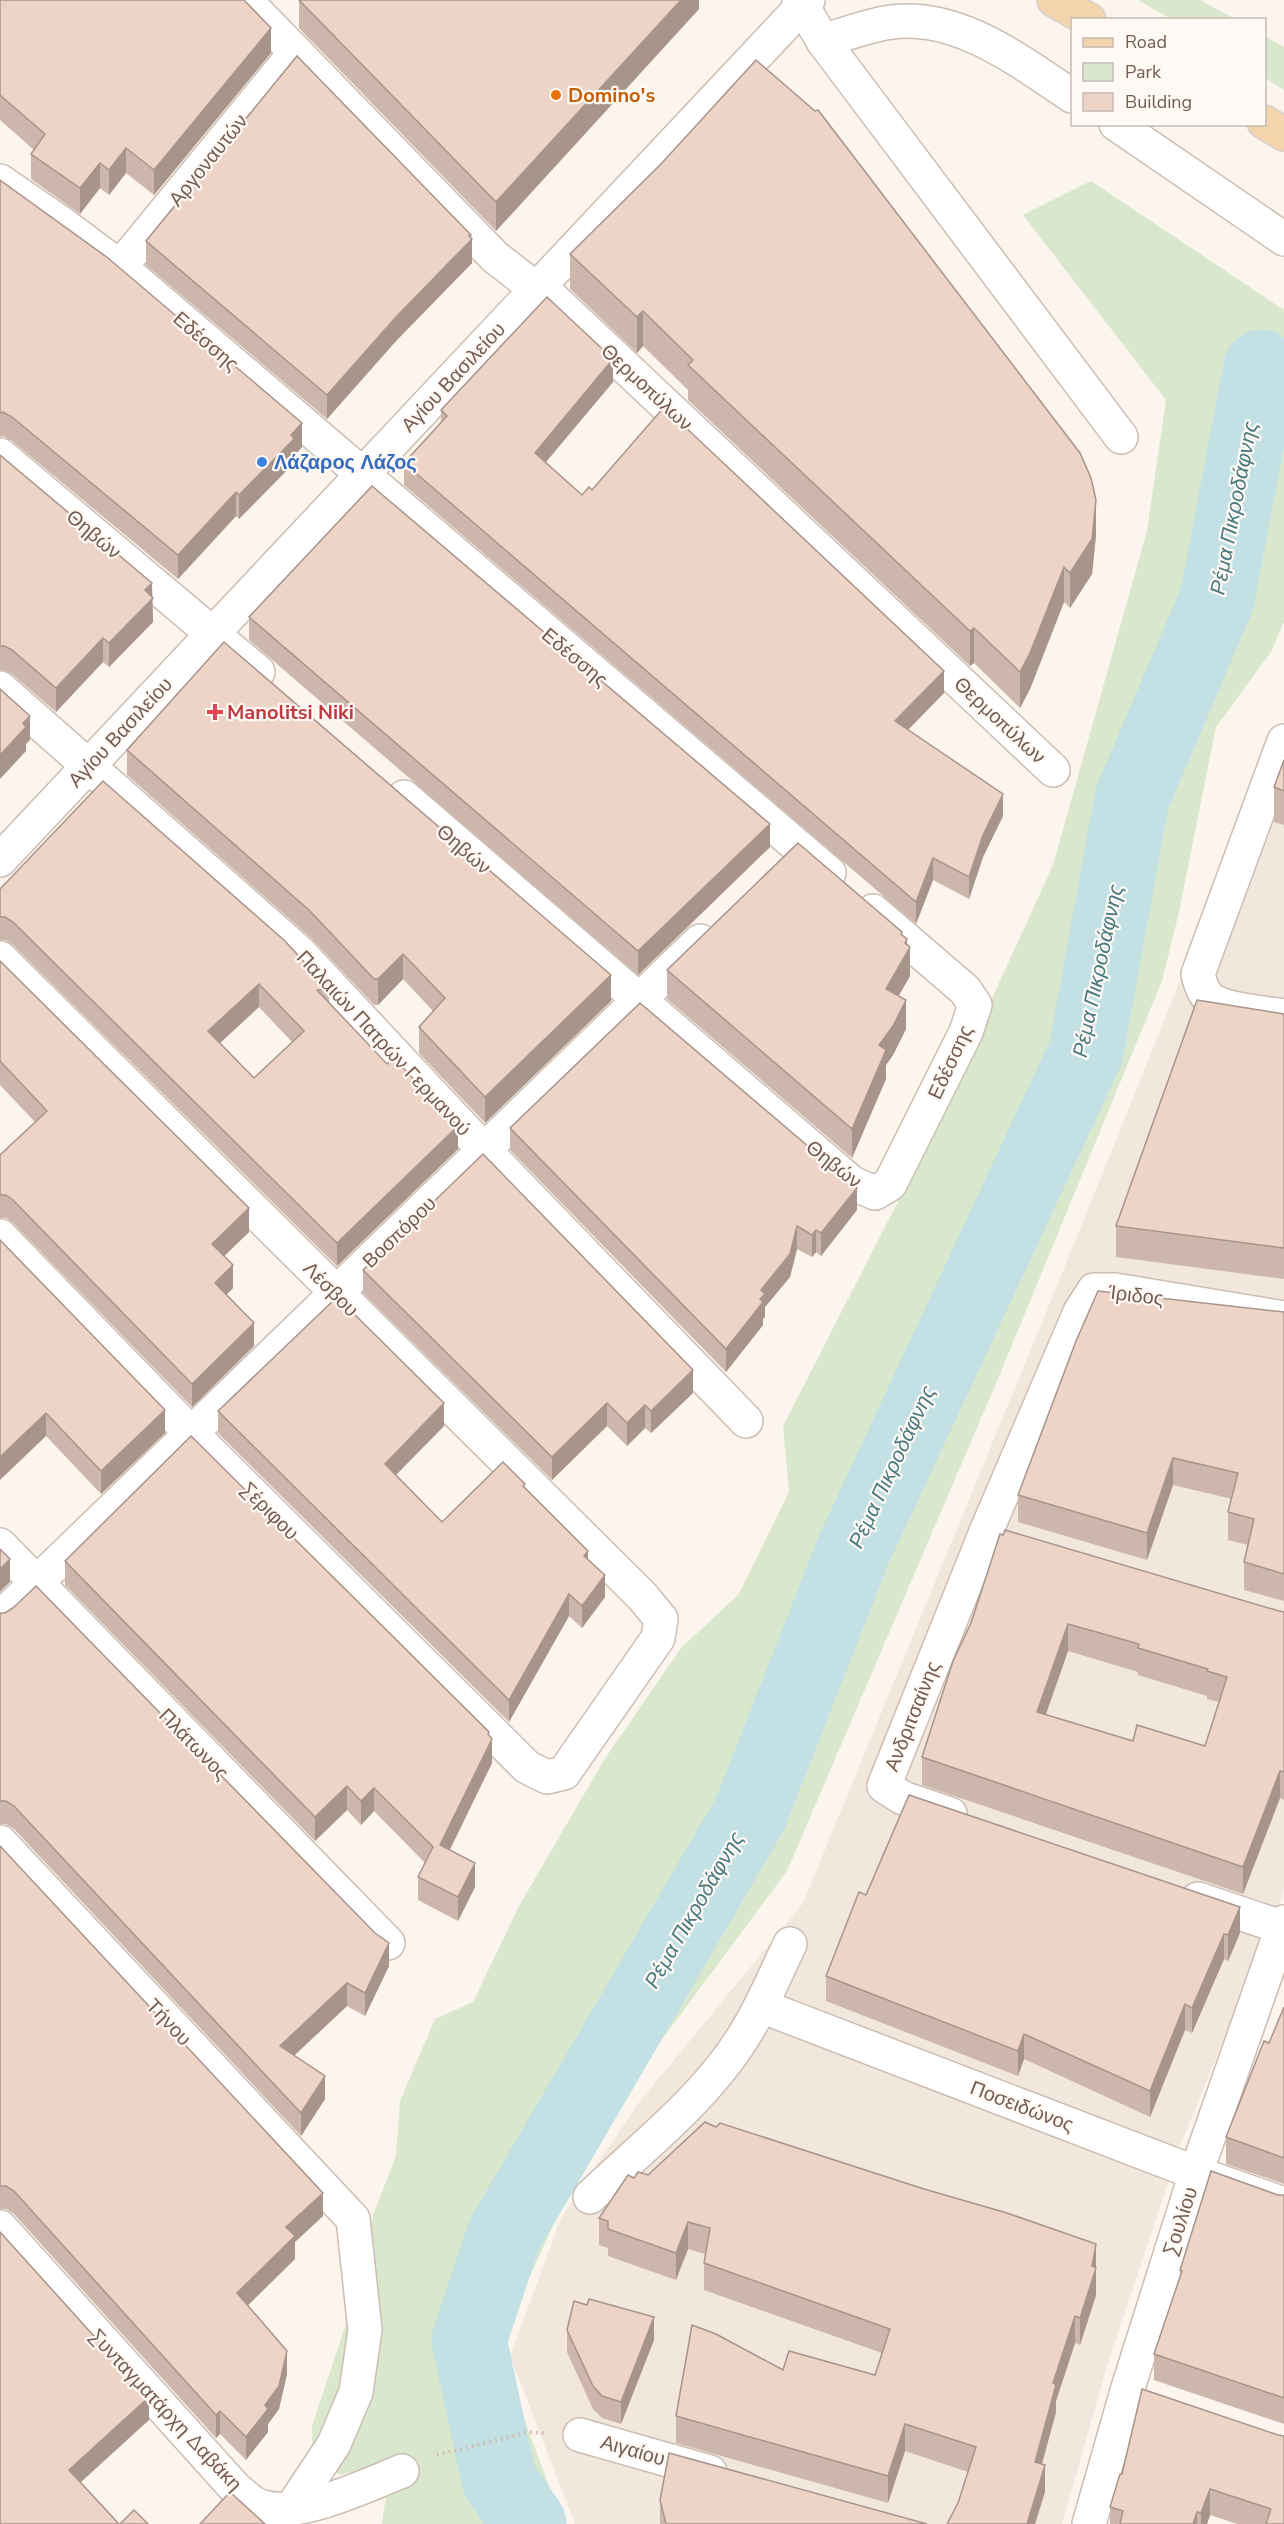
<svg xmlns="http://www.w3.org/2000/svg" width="1284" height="2524" font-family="'Nunito Sans',sans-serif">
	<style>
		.residential { fill: #f2e7dc }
		.green { fill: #d9e8cc }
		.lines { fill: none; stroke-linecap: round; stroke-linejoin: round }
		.river { stroke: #c3e1e4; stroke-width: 75 }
		.minor-casing { stroke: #cdbdb3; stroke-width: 36 }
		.major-casing { stroke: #d8d1ce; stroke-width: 36 }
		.path { stroke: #d4b7aa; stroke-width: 4; stroke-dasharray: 1.5 4.5; stroke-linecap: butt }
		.minor { stroke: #fff; stroke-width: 33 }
		.major { stroke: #f3d4ad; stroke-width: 33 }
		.wall { fill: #cdb6ab; fill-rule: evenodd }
		.shaded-wall { fill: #a7948b }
		.building { fill: #eed4c7; stroke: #a7948b; stroke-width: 1.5; fill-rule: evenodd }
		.food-dot { fill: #e8710a; stroke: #fef9f4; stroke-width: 2 }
		.shop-dot { fill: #3f7fe0; stroke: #fef9f4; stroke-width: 2 }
		.health-dot { fill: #e0444e; stroke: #fef9f4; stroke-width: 2 }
		.labels { text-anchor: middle; stroke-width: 4.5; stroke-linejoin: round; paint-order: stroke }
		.food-label { font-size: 20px; font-weight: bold; fill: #c56008; stroke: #fef9f4; text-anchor: start }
		.street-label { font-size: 20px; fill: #755c51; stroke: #fef9f4 }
		.shop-label { font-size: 20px; font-weight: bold; fill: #366cbe; stroke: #fef9f4; text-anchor: start }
		.health-label { font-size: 20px; font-weight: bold; fill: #be3a42; stroke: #fef9f4; text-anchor: start }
		.water-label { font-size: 21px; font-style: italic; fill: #497a7f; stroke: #fef9f4 }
	</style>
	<rect width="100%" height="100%" fill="#fbf5ed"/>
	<path class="residential" d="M1284,723V1891L1181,2144L1106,2369L1062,2524H575L510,2356L561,2218L637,2105L803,1903L1059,1281Z"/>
	<g class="green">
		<path d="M1138,0H1200L1235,19H1171Z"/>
		<path d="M1265,36L1284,47V90L1265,78Z"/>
		<path d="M1091,181L1284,310V622L1271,652L1216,727L1179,912L1162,981L1000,1374L787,1871L597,2127L498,2348L563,2524H382L391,2461L340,2475L313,2459L312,2426L349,2315L373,2215L396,2156L400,2101L435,2019L473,2002L519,1906L604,1760L681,1648L739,1594L789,1492L783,1426L910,1178L1053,865L1147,531L1166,400L1023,215Z"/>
	</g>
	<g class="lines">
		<path class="river" d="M529,2524L499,2480L469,2340L504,2235L750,1814L854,1549L1086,1052L1132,798L1217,599L1261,367"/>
		<defs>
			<g id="minor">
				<path d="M245,0L495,257L536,289L551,297L1053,770"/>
				<path d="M799,0L823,41L1121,437"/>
				<path d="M823,41C843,35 864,27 885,23C954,10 1018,60 1072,96"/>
				<path d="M1116,124L1284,239"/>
				<path d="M0,181L61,223L120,267L829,873"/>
				<path d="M120,267L296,52"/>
				<path d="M0,455L258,672"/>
				<path d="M0,688L298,951L484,1150L746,1421"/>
				<path d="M1284,741L1198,974C1200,983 1203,993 1210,999C1225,1010 1265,1013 1284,1016"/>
				<path d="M404,797L852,1183L875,1193L890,1184L966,1032L975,1005L965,990L873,911"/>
				<path d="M0,860L808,0"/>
				<path d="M0,958L642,1596L661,1619L658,1638L564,1773L547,1777L527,1767L191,1433L0,1236"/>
				<path d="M0,1545L388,1943"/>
				<path d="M0,1618L700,941"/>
				<path d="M950,1814L903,1798L884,1786L986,1532L1080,1312L1094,1290H1115L1284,1318"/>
				<path d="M0,1842L353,2219L365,2330L356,2392L334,2444L291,2509"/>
				<path d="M1198,1899L1284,1928"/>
				<path d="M761,2006L1196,2173L1284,2204"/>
				<path d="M590,2197C641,2148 701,2102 740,2042C760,2012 774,1977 790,1944"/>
				<path d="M0,2227L236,2489C244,2495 253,2505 263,2507C298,2518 368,2485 402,2471"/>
				<path d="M580,2435L710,2472"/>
				<path d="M1089,2524L1127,2391L1196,2173L1284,1922"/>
			</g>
			<g id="major">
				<path d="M1054,0L1089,20"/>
				<path d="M1264,122L1284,134"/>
			</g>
		</defs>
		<use href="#minor" class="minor-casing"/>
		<use href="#major" class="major-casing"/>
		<path class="path" d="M437,2455L529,2432L544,2433"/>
		<use href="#minor" class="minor"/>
		<use href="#major" class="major"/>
	</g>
	<g class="wall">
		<path d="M0,0L271,53L154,195L126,173L109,195L100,188L80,214L31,179V154L34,150L0,120Z"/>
		<path d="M299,0H699V9L496,231L299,28Z"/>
		<path d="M0,180L302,447L294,456V463L239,519L236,516L178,579L12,441L3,436L0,437Z"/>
		<path d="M471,238L472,263L396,341L327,419L146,265V241Z"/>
		<path d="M570,254L1096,535L1092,574L1070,608L1064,602L1030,689L1020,708L974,663L970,666L688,400V390L643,346L637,353L570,289Z"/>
		<path d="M613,382L546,462L582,495L592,490L944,693L908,730L1003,816L983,857L969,899L933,880L916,924L404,485V463L441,423V410Z"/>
		<path d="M0,455L152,597L153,622L109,667L103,662L56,712L12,674L4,670H0Z"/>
		<path d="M249,617L770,847L638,975L249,640Z"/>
		<path d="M127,750L611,1001L485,1123L419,1053V1027L433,1011L403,979L378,1005H374L310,937L127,775Z"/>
		<path d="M1284,760V825L1274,822V787Z"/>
		<path d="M0,889L329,989V1003L458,1149L337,1266L13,945L5,940H0ZM259,1007L292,1042L254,1078L220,1043Z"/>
		<path d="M902,935L907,945L910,976L898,996L906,1029L893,1055L886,1065V1079L852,1158L667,999V970Z"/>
		<path d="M0,961L249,1232L224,1256L233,1288L226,1295L254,1346L192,1407L13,1223L6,1218H0V1155L35,1122L0,1085Z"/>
		<path d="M1284,1014V1279L1116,1257V1226Z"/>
		<path d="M510,1128L857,1210L821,1256L816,1252L812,1257L797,1249L790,1277L765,1307V1317L763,1319V1325L726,1372L510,1150Z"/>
		<path d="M0,1240L165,1433L101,1494L46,1436Z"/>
		<path d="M363,1270L693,1393L651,1433L645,1428L627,1446L607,1426L552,1480L363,1293Z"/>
		<path d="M1284,1312V1601L1244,1590V1562L1248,1545L1228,1540V1512L1232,1499L1173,1485L1147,1560L1018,1522V1495Z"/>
		<path d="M218,1411L444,1426L396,1475L442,1522L525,1487L588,1560L605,1597L582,1628L569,1616L509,1722L218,1433Z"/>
		<path d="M65,1561L489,1736L492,1763L450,1850L475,1887L458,1921L418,1900V1877L425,1863L374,1811L361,1825L347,1810L315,1841L65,1585Z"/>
		<path d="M1279,1611L1284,1612V1800L1280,1798L1243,1894L922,1785V1757L971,1623ZM1068,1651L1138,1672V1675L1207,1696V1699L1219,1702L1205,1746L1133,1741L1045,1715Z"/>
		<path d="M0,1613L389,1966L365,2016L347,2006L294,2055L325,2099L301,2136L14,1829L6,1824H0Z"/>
		<path d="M0,1846L323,2216L295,2242V2259L248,2305L287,2374L279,2409L268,2424V2432L246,2460L220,2434L216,2438L14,2214L6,2209H0Z"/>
		<path d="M866,1895L1240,1933L1228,1961L1224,1959L1192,2033L1185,2030L1150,2117L1024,2059L1018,2076L826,2001V1976Z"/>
		<path d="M1284,2007V2184L1226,2164V2137L1269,2043Z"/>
		<path d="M716,2127L1096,2244V2295L1080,2345L1075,2343L1056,2401V2412L1042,2464L1045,2492L958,2503L968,2472L905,2451L888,2503L676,2443V2416L783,2370L875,2375L882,2353L704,2290V2263L705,2254L688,2249L676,2280L608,2256V2248L599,2245V2218L634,2178L648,2175Z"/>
		<path d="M1278,2195H1284V2424L1154,2380V2354L1180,2277V2270Z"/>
		<path d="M567,2330L654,2340L621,2424L602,2418L593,2409L567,2352Z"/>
		<path d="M1278,2435L1284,2524H1237L1210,2515L1207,2524H1110V2507L1122,2474Z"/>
		<path d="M660,2500L927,2524H660Z"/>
	</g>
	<g class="shaded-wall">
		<path d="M681,0H699V9L496,231V202Z"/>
		<path d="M271,28V53L154,195V170Z"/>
		<path d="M126,148V173L109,195V170Z"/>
		<path d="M100,163V188L80,214V188Z"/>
		<path d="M471,235V240L472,239V263L396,341L327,419V395Z"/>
		<path d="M643,311V346L637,353V317Z"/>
		<path d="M613,359V382L535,475V453Z"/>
		<path d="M302,423V447L294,456V463L239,519V495Z"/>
		<path d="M236,492V516L178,579V555Z"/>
		<path d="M1096,500V535L1092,574L1070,608V573Z"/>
		<path d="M1064,567V602L1030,689L1020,708V672Z"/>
		<path d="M152,583L153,622L109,667V643L145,590Z"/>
		<path d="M974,628V663L970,666V631Z"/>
		<path d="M103,638V662L56,712V688Z"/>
		<path d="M944,671V693L895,743V721Z"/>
		<path d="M30,716V740L26,744V751L0,779V755L23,723Z"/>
		<path d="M1003,794V816L983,857L969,899V877L983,835Z"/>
		<path d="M770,824V847L638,975V951Z"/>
		<path d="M933,858V880L916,924V902Z"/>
		<path d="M902,932V960L905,943L907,939V951L910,947V976L886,1018V989Z"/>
		<path d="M403,954V979L378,1005V979Z"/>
		<path d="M611,975V1001L485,1123V1097Z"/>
		<path d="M259,984V1007L208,1054V1031Z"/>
		<path d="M906,1000V1029L893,1055L886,1065V1079L852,1158V1129L879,1045Z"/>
		<path d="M458,1126V1149L337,1266V1243Z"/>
		<path d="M857,1188V1210L821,1256V1233Z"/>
		<path d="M249,1208V1232L212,1268V1244Z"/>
		<path d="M797,1226V1249L790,1277L765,1307V1317L763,1319V1325L726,1372V1349Z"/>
		<path d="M816,1230V1252L812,1257V1235Z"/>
		<path d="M233,1265V1288L215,1306V1283Z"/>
		<path d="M254,1323V1346L192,1407V1384Z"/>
		<path d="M693,1370V1393L651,1433V1411Z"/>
		<path d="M444,1403V1426L385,1486V1464Z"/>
		<path d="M607,1403V1426L552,1480V1457Z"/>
		<path d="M645,1405V1428L627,1446V1423Z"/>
		<path d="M165,1410V1433L101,1494V1471Z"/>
		<path d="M46,1413V1436L0,1480V1457Z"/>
		<path d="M1173,1458V1485L1147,1560V1533Z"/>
		<path d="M588,1551V1574L584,1556Z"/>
		<path d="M10,1559V1582L0,1592V1569Z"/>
		<path d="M605,1575V1597L582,1628V1606Z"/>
		<path d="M569,1594V1616L509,1722V1700Z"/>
		<path d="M1068,1624V1651L1037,1740V1712Z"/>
		<path d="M489,1732V1745L492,1739V1763L440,1869V1845Z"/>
		<path d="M1280,1771V1798L1243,1894V1867Z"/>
		<path d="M347,1786V1810L315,1841V1817Z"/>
		<path d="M374,1788V1811L361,1825V1801Z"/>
		<path d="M475,1863V1887L458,1921V1897Z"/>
		<path d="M1240,1907V1933L1228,1961V1935Z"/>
		<path d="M1224,1934V1959L1192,2033V2008Z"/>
		<path d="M389,1943V1966L365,2016V1993Z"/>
		<path d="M347,1983V2006L280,2069V2046Z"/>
		<path d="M1185,2004V2030L1150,2117V2091Z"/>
		<path d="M1024,2034V2059L1018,2076V2051Z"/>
		<path d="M325,2076V2099L301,2136V2113Z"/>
		<path d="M323,2193V2216L295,2242V2259L237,2316V2293L286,2227Z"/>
		<path d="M688,2222V2249L676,2280V2253Z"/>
		<path d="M1096,2244V2295L1080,2345V2318Z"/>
		<path d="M1075,2316V2343L1056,2401V2412L1035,2489V2462L1053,2383Z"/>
		<path d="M654,2317V2340L621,2424V2402Z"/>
		<path d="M287,2351V2374L279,2409L268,2424V2432L246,2460V2437L265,2405Z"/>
		<path d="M149,2397V2420L69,2493V2470Z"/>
		<path d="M220,2411V2434L216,2438V2415Z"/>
		<path d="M905,2424V2451L888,2503V2476Z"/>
		<path d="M1045,2465V2492L1035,2524H1027Z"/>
		<path d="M1210,2489V2515L1207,2524H1201V2513Z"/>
		<path d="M1197,2512V2524H1193Z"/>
	</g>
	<g class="building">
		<path d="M0,0H244L271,28L154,170L126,148L109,170L100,163L80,188L31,154L45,134L0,95Z"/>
		<path d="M299,0H681L496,202Z"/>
		<path d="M297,56L471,235L469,236L472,239L396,317L327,395L146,241Z"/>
		<path d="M756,60L815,111L818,110L1080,453L1091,478L1096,500L1092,539L1070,573L1064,567L1030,653L1020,672L974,628L970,631L688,365L693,360L643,311L637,317L570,254L661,164Z"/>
		<path d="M0,180L108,258L302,423L291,435L294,439L239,495L236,492L178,555L12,417L3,412L0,413Z"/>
		<path d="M547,297L613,359L535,453L582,495L589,487L592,490L664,407L944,671L895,721L1003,794L983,835L969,877L933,858L916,902L404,463L447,416L441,410Z"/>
		<path d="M0,455L152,583L145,590L153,598L109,643L103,638L56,688L12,650L4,646H0Z"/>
		<path d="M372,486L770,824L638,951L249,617Z"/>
		<path d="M224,642L611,975L485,1097L419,1027L445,998L403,954L378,979H374L310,911L127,750Z"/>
		<path d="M0,689L30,716L23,723L26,727L0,755Z"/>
		<path d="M1284,760V791L1274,787Z"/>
		<path d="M103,781L285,941L329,989L317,990L387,1064L393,1057L458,1126L337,1243L13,922L5,917H0V889ZM259,984L304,1031L254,1078L208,1031Z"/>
		<path d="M798,843L902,932L901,934L907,939L905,943L910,947L886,989L906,1000L893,1026L879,1045L886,1050L852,1129L667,970Z"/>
		<path d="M0,961L249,1208L212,1244L233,1265L215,1283L254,1323L192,1384L13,1200L6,1195H0V1155L47,1111L0,1061Z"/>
		<path d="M1197,1000L1284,1014V1248L1116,1226Z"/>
		<path d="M640,1003L857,1188L821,1233L816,1230L812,1235L797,1226L790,1254L761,1290L765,1294L760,1299L763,1302L726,1349L510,1128Z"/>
		<path d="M483,1154L693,1370L651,1411L645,1405L627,1423L607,1403L552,1457L363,1270Z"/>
		<path d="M0,1240L165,1410L101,1471L46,1413L0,1457Z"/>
		<path d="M1098,1291L1284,1312V1574L1244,1562L1254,1519L1228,1512L1238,1473L1173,1458L1147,1533L1018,1495L1076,1341Z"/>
		<path d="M337,1297L444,1403L385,1464L442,1522L503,1462L525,1484L523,1486L588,1551L584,1556L605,1575L582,1606L569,1594L509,1700L218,1411Z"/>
		<path d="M191,1436L489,1732L488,1734L492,1739L440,1845L475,1863L458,1897L418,1877L433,1847L374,1788L361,1801L347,1786L315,1817L65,1561Z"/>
		<path d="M1005,1530L1279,1611L1284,1612V1772L1280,1771L1243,1867L922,1757L953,1661L971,1623L1000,1534L1003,1535ZM1068,1624L1139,1644L1138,1648L1208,1669L1207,1671L1227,1677L1205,1746L1137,1725L1133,1741L1037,1712Z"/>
		<path d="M0,1549L10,1559L0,1569Z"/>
		<path d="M36,1586L375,1933L389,1943L365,1993L347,1983L280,2046L325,2076L301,2113L14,1806L6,1801H0V1613H5L13,1608Z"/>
		<path d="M909,1795L1240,1907L1228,1935L1224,1934L1192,2008L1185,2004L1150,2091L1024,2034L1018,2051L826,1976L859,1892L866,1895Z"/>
		<path d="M0,1846L323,2193L286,2227L295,2236L237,2293L287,2351L279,2386L265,2405L268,2409L246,2437L220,2411L216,2415L14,2191L6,2186H0Z"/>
		<path d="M1284,2007V2158L1226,2137L1264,2041L1269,2043Z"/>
		<path d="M705,2122L716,2127L720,2123L924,2189L1007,2213L1096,2244L1092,2266L1096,2268L1080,2318L1075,2316L1053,2383L1056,2385L1035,2462L1045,2465L1027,2524H947L958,2503L976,2447L905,2424L888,2476L676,2416L692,2325L716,2334L783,2370L789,2351L875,2375L890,2329L704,2263L710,2228L688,2222L676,2253L608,2229V2221L599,2218L628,2175L634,2178L638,2172L648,2175Z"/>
		<path d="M1211,2171L1278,2195H1284V2398L1154,2354L1182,2271L1180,2270Z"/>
		<path d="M0,2232L149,2397L69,2470L119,2524H0Z"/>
		<path d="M589,2299L654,2317L621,2402L602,2396L593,2386L567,2330L574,2301L587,2305Z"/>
		<path d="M1142,2389L1278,2435L1284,2436V2524H1266L1271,2509L1210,2489L1201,2513L1197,2512L1193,2524H1120L1123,2511L1110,2507L1120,2474H1122Z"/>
		<path d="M669,2453L927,2524H666L660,2500Z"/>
		<path d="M230,2492L265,2524H200Z"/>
		<path d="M134,2510L148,2524H120Z"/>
	</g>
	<circle class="food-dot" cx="556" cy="95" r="6"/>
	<circle class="shop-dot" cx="262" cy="462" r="6"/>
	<path class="health-dot" d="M212 703h6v6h6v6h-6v6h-6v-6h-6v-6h6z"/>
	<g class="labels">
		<g class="food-label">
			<text x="568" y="102">Domino's</text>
		</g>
		<g class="street-label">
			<text transform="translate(208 160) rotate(-51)" y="7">Αργοναυτών</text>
			<text transform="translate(206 341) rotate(41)" y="7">Εδέσσης</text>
			<text transform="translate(453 377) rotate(-47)" y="7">Αγίου Βασιλείου</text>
			<text transform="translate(647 387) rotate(43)" y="7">Θερμοπύλων</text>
			<text transform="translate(94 534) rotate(40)" y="7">Θηβών</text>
			<text transform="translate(575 657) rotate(40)" y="7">Εδέσσης</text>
			<text transform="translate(1000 720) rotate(43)" y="7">Θερμοπύλων</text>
			<text transform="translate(120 732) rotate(-47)" y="7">Αγίου Βασιλείου</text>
			<text transform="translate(464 849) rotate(41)" y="7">Θηβών</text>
			<text transform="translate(384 1043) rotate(47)" y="7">Παλαιών Πατρών Γερμανού</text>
			<text transform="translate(950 1062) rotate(-65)" y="7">Εδέσσης</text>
			<text transform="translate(834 1164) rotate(38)" y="7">Θηβών</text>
			<text transform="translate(399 1232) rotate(-44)" y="7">Βοσπόρου</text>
			<text transform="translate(331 1289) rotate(45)" y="7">Λέσβου</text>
			<text transform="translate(1136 1295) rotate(7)" y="7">Ίριδος</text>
			<text transform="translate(270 1511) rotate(45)" y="7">Σέριφου</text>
			<text transform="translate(912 1716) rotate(-68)" y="7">Ανδριτσαίνης</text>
			<text transform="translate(194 1744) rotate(46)" y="7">Πλάτωνος</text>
			<text transform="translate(169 2022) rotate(47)" y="7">Τήνου</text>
			<text transform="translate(1022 2106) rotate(21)" y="7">Ποσειδώνος</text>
			<text transform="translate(1180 2221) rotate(-72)" y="7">Σουλίου</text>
			<text transform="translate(166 2410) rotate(47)" y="7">Συνταγματάρχη Δαβάκη</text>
			<text transform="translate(633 2450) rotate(16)" y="7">Αιγαίου</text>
		</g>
		<g class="shop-label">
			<text x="274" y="469">Λάζαρος Λάζος</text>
		</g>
		<g class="health-label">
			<text x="227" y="719">Manolitsi Niki</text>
		</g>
		<g class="water-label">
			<text transform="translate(1234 508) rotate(-79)" y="7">Ρέμα Πικροδάφνης</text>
			<text transform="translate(1098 971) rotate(-78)" y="7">Ρέμα Πικροδάφνης</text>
			<text transform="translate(892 1467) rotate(-65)" y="7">Ρέμα Πικροδάφνης</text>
			<text transform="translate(694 1910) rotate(-60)" y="7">Ρέμα Πικροδάφνης</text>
		</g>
	</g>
	<rect x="1071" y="18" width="195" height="108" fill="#fef9f4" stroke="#c7bab3" stroke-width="1.5"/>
	<rect x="1083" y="38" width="30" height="9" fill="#f3d4ad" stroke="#c7bab3" stroke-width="1.5"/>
	<text x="1125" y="48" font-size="18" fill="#755c51">Road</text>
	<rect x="1083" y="63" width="30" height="18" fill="#d9e8cc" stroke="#c7bab3" stroke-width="1.5"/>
	<text x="1125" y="78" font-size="18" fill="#755c51">Park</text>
	<rect x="1083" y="93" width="30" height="18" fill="#eed4c7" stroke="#c7bab3" stroke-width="1.5"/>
	<text x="1125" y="108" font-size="18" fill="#755c51">Building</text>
</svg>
